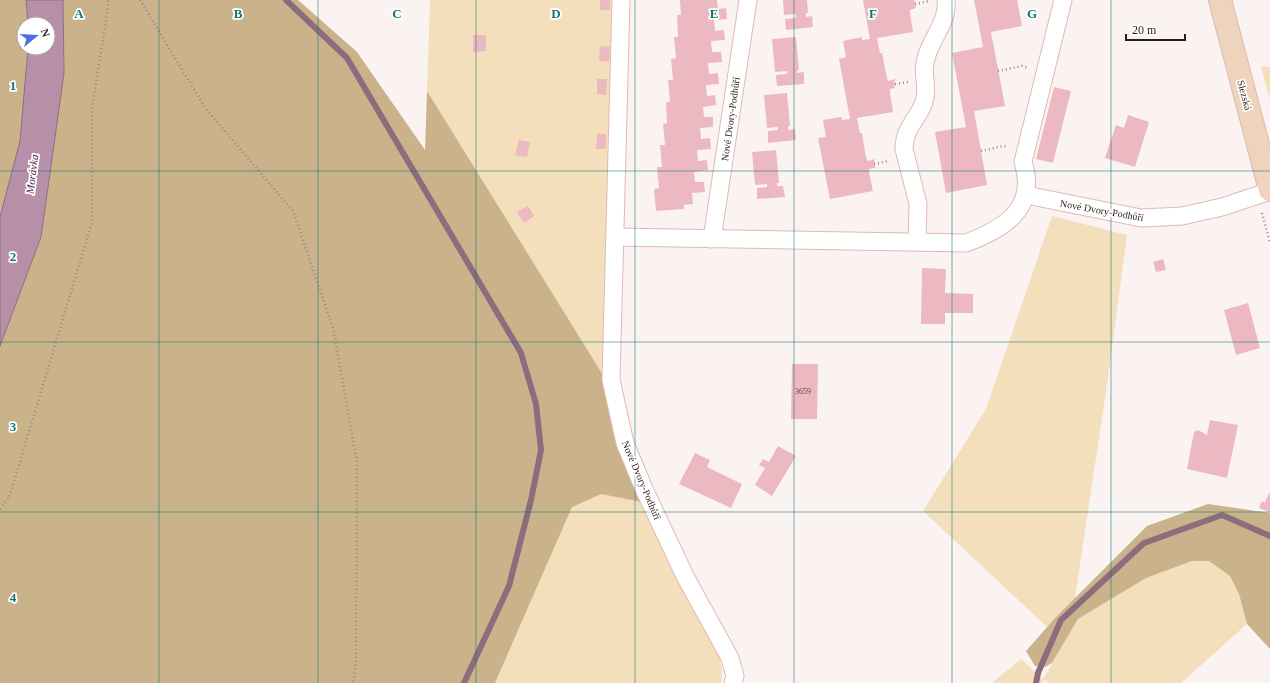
<svg xmlns="http://www.w3.org/2000/svg" width="1270" height="683" font-family="'Times New Roman',serif">
	<style>
		.green { fill: #f4dfbc }
		.forest { fill: #cab38b }
		.water { fill: #b88fa8; stroke: #8d6d7d }
		.lines { fill: none; stroke-linecap: round; stroke-linejoin: round }
		.stream { stroke: #8d6d7d; stroke-width: 6 }
		.building { fill: #ecb9c2 }
		.minor-casing { stroke: #debab2; stroke-width: 19 }
		.secondary-casing { stroke: #debab2; stroke-width: 24 }
		.path { stroke: #948987; stroke-width: 2.5; stroke-dasharray: 1 3; stroke-linecap: butt }
		.minor { stroke: #fff; stroke-width: 17 }
		.secondary { stroke: #eed4bc; stroke-width: 22 }
		.grid { fill: none; stroke: #0f766e; stroke-width: 1; stroke-opacity: 0.55 }
		.labels { text-anchor: middle; stroke-width: 3.5; stroke-linejoin: round; paint-order: stroke }
		.number-label { font-size: 8px; fill: #5a4444 }
		.street-label { font-size: 10px; fill: #2a1d1a; stroke: #fff }
		.water-label { font-size: 11px; font-style: italic; fill: #542043; stroke: #fff }
		.grid-label { font-size: 13px; text-anchor: middle; font-weight: bold; fill: #0f766e; stroke: #fff; stroke-width: 3.5; stroke-linejoin: round; paint-order: stroke }
	</style>
	<rect width="100%" height="100%" fill="#fbf3f2"/>
	<g class="green">
		<path d="M430,0H616L608,383L427,91Z"/>
		<path d="M1261,67H1270V100Z"/>
		<path d="M1052,216L1127,235L1108,378L1075,598L1047,627L923,511L986,409Z"/>
		<path d="M601,493L642,502L719,653L722,670L721,683H495L572,507Z"/>
		<path d="M1192,561H1209L1230,576L1239,594L1247,624L1181,683H1048L1044,680L1043,683H992L1021,659L1043,679L1078,619L1146,578Z"/>
	</g>
	<g class="forest">
		<path d="M0,0H26L28,24H24V48H28L20,141L0,217Z"/>
		<path d="M63,0H298L357,52L425,150L427,91L608,383L642,502L601,494L572,507L495,683H0V346L41,237L64,73Z"/>
		<path d="M1208,504L1270,513V649L1247,624L1239,594L1230,576L1209,561H1192L1146,578L1078,619L1052,663L1045,667L1035,666L1026,651L1056,617L1147,526Z"/>
	</g>
	<path class="water" d="M26,0H63L64,73L41,237L0,346V217L20,141L28,48H48V24H28Z"/>
	<g class="lines">
		<g class="stream">
			<path d="M286,0L347,58L521,353L536,404L541,450L531,500L509,586L464,683"/>
			<path d="M1036,683L1038,673L1061,620L1144,543L1222,515L1270,536"/>
		</g>
	</g>
	<g class="building">
		<rect x="600" y="0" width="10" height="10"/>
		<path d="M680,0H717L718,9L726,8L727,19L714,20L715,31L724,30L725,40L711,41L712,52H721L722,62L708,63L709,74L718,73L719,84L706,85L707,96L715,95L716,105L703,107L704,117H713V127L700,128L701,139L710,138L711,149L697,150L698,161L707,160L708,170L694,172L695,182H704L705,192L692,193L693,204L684,205V209L656,211L654,189L659,188L657,167H662L660,145H665L663,124L667,123L666,102H670L668,80H673L671,59L676,58L674,37H678L677,15H681Z"/>
		<path d="M783,0H807L808,13H806V17L812,16L813,27L786,30L785,19L796,18V14L784,15Z"/>
		<path d="M863,0H914L916,8L910,10V13L913,32L877,38L880,53H882L887,78L888,81L896,79V80L894,81L895,88L890,89V92L893,112L857,118L860,133H862L866,158L868,161L876,159L874,161L875,168L869,169V172L873,191L830,199L818,138L826,137L823,120L841,117L842,120L850,119L839,59L846,57L843,41L862,37V40L870,39Z"/>
		<path d="M974,0H1017L1022,26L991,32L1005,106L974,111L987,185L946,193L935,132L966,127L952,53L983,47Z"/>
		<path d="M473,35H486V51L473,52Z"/>
		<path d="M796,37L799,70H797V73L804,72V84L777,86L776,75L787,74V71L775,72L772,39Z"/>
		<path d="M600,46L610,47L609,62L599,61Z"/>
		<path d="M597,79H607L606,95L597,94Z"/>
		<path d="M1054,87L1071,91L1053,163L1036,159Z"/>
		<path d="M787,93L790,126H788V130L795,129L796,140L768,143V131L778,130V127L767,128L764,95Z"/>
		<path d="M1128,115L1149,122L1135,167L1105,158L1116,125L1124,128Z"/>
		<path d="M597,134H606V149H596Z"/>
		<path d="M519,140L530,142L527,157L515,155Z"/>
		<path d="M776,150L779,183H777V186H783L785,197L757,199V188L767,187V184L755,185L752,152Z"/>
		<path d="M528,206L534,216L524,223L517,212Z"/>
		<path d="M1163,259L1166,270L1156,272L1153,262Z"/>
		<path d="M922,268L946,269L945,293L973,294V313H945V324H921Z"/>
		<path d="M1248,303L1260,348L1236,355L1224,310Z"/>
		<path d="M792,364H818L817,419H791Z"/>
		<path d="M1210,420L1238,425L1227,478L1187,469L1194,432L1198,430L1207,435Z"/>
		<path d="M778,446L796,456L772,496L755,485L765,468L759,465L763,459L769,462Z"/>
		<path d="M695,453L710,460L707,467L742,484L731,508L679,484Z"/>
		<path d="M1270,491V512L1259,508L1262,501L1265,503Z"/>
	</g>
	<g class="lines">
		<defs>
			<g id="minor">
				<path d="M621,0L611,380L625,443L644,489L686,578L730,658L735,676L733,683"/>
				<path d="M1026,195L1141,218L1182,216L1222,207L1270,191"/>
				<path d="M616,237L966,243C1004,229 1038,208 1023,162L1063,0"/>
				<path d="M712,239L748,0"/>
				<path d="M917,242L918,204L904,149C904,127 918,120 924,102C929,86 922,76 925,63C928,41 949,23 946,0"/>
			</g>
			<path id="secondary" d="M1220,0L1270,190"/>
		</defs>
		<use href="#minor" class="minor-casing"/>
		<use href="#secondary" class="secondary-casing"/>
		<g class="path">
			<path d="M140,0L206,109L293,211L333,328L357,462L356,664L353,683"/>
			<path d="M915,4L929,1"/>
			<path d="M998,71L1022,66L1029,68"/>
			<path d="M895,84L908,82"/>
			<path d="M981,151L1003,146L1008,147"/>
			<path d="M874,164L888,161"/>
			<path d="M1262,213L1270,243"/>
			<path d="M0,509L9,498L92,222V107L107,14L108,0"/>
		</g>
		<use href="#minor" class="minor"/>
		<use href="#secondary" class="secondary"/>
	</g>
	<path class="grid" d="M159,0V683M318,0V683M476,0V683M635,0V683M794,0V683M952,0V683M1111,0V683M0,171H1270M0,342H1270M0,512H1270"/>
	<g class="labels">
		<g class="number-label">
			<text x="803" y="394">3659</text>
		</g>
		<g class="street-label">
			<text transform="translate(1245 95) rotate(75)" y="4">Slezská</text>
			<text transform="translate(730 119) rotate(-82)" y="4">Nové Dvory-Podhůří</text>
			<text transform="translate(1102 210) rotate(10)" y="4">Nové Dvory-Podhůří</text>
			<text transform="translate(642 480) rotate(67)" y="4">Nové Dvory-Podhůří</text>
		</g>
		<g class="water-label">
			<text transform="translate(32 174) rotate(-83)" y="4">Morávka</text>
		</g>
	</g>
	<g class="grid-label">
		<text x="79" y="18">A</text>
		<text x="238" y="18">B</text>
		<text x="397" y="18">C</text>
		<text x="556" y="18">D</text>
		<text x="714" y="18">E</text>
		<text x="873" y="18">F</text>
		<text x="1032" y="18">G</text>
		<text x="13" y="90">1</text>
		<text x="13" y="261">2</text>
		<text x="13" y="431">3</text>
		<text x="13" y="602">4</text>
	</g>
	<g transform="translate(36 36) rotate(72)"><circle r="19" fill="#ffffff" stroke="#aaa5a3"/>
	<path d="M0-3L7 15L0 10L-7 15Z" fill="#4c6fe3"/>
	<text y="-6" font-size="11" font-weight="bold" text-anchor="middle" fill="#2a1d1a">N</text>
	</g>
	<path d="M1126 34v6h59v-6" fill="none" stroke="#2a1d1a" stroke-width="2"/>
	<text x="1132" y="34" font-size="12" fill="#2a1d1a" stroke="#ffffff" stroke-width="3" paint-order="stroke">20 m</text>
</svg>
